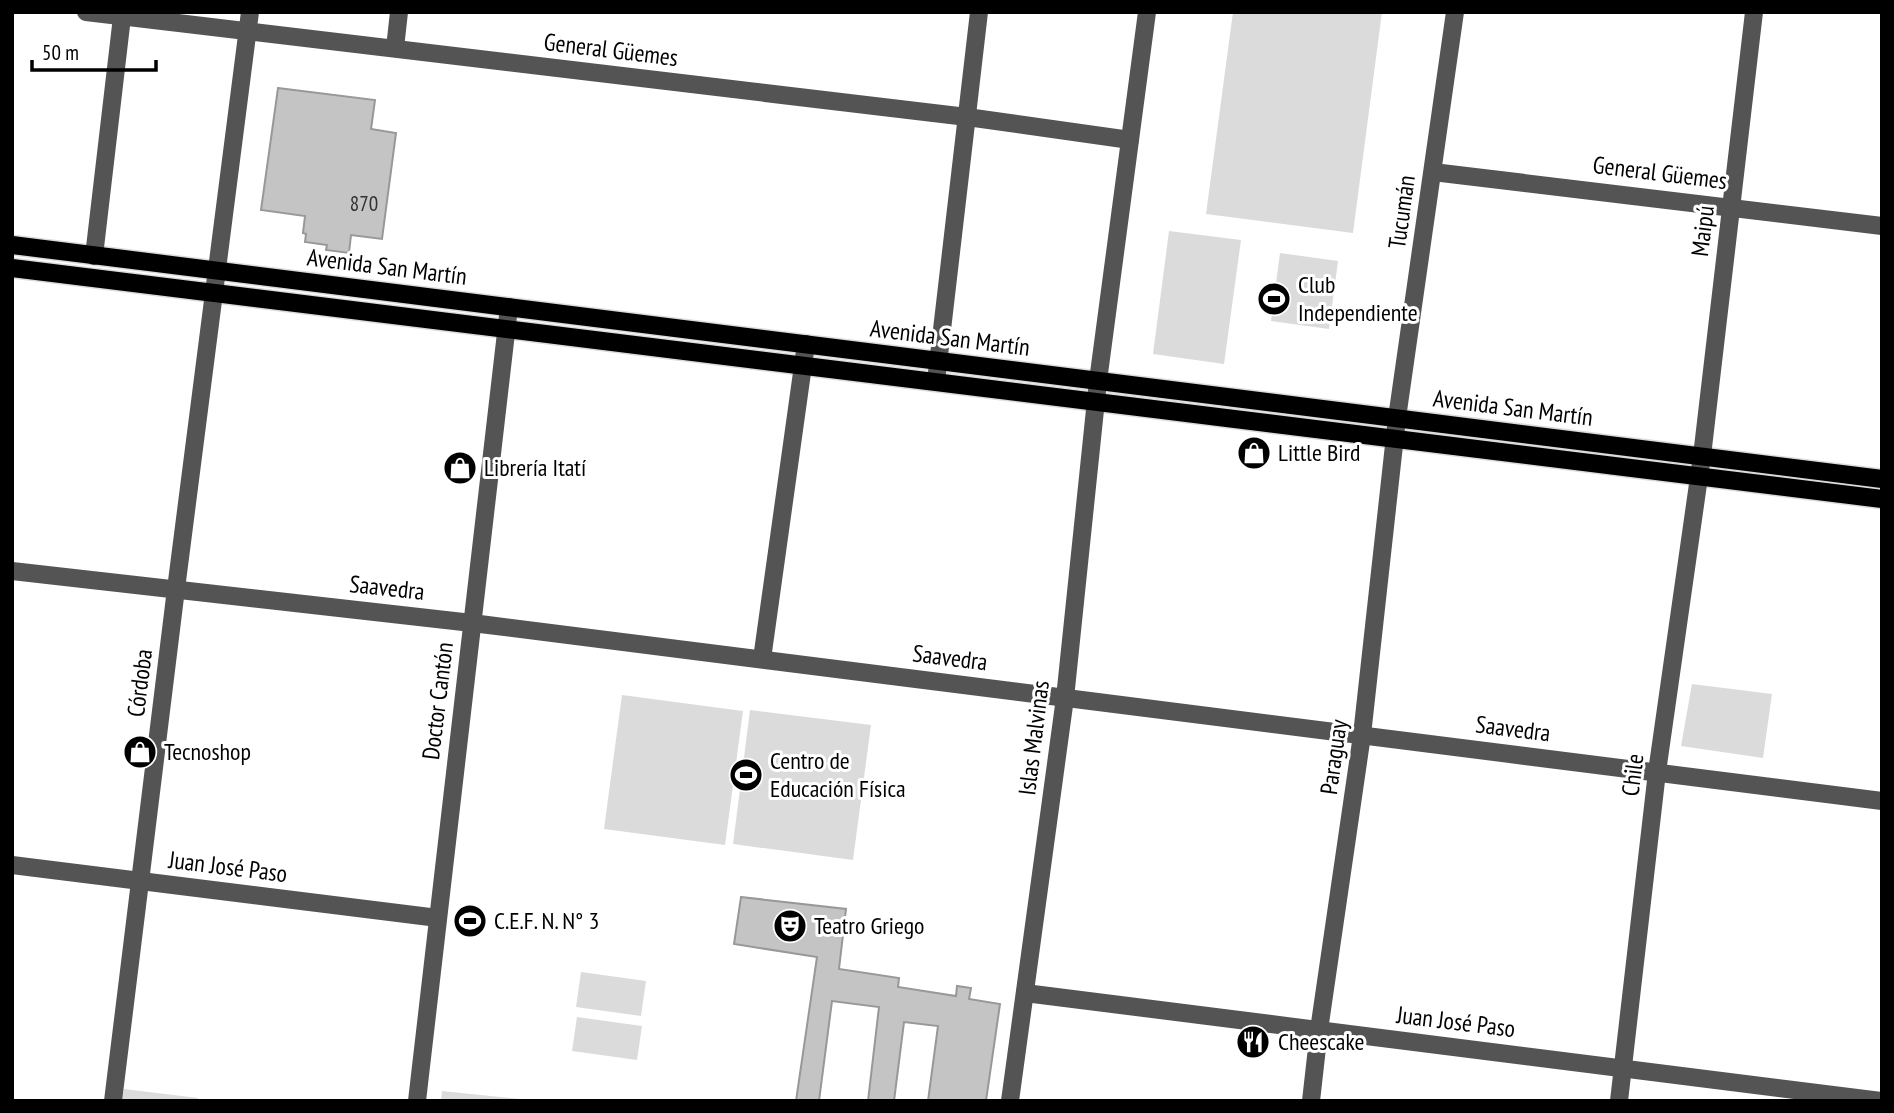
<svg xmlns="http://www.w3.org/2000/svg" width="1894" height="1113" font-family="'PT Sans Narrow',sans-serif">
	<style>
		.green { fill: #dbdbdb }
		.building { fill: #c4c4c4; stroke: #989898; stroke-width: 2 }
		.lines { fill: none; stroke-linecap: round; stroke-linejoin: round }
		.major-casing { stroke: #dbdbdb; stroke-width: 21 }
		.minor { stroke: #545454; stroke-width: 18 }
		.major { stroke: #000; stroke-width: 18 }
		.labels { text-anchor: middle; stroke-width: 6; stroke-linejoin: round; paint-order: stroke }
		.number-label { font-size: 21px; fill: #313131 }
		.street-label { font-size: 24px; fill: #000; stroke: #fff }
		.poi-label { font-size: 24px; fill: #000; stroke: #fff; text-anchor: start }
	</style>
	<rect width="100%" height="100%" fill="#fff"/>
	<g class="green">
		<path d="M1233,12H1382L1353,233L1206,214Z"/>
		<path d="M1169,231L1241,240L1224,364L1153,354Z"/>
		<path d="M1280,253L1338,261L1329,329L1271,321Z"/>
		<path d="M1692,684L1772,694L1763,758L1681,746Z"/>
		<path d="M622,695L743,711L725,845L604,829Z"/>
		<path d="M750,710L871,725L853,860L733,844Z"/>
		<path d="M581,972L646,981L641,1016L576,1007Z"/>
		<path d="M577,1017L642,1026L637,1060L572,1051Z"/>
		<path d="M124,1089L198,1098V1101H122Z"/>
		<path d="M442,1091L539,1101H441Z"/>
	</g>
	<g class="building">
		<path d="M278,88L375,100L371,129L396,133L382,239L351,235L349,253L326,250L327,245L305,242L306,234L303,233L305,216L261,210Z"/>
		<path d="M741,897L846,909L839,969L899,978L898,987L956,996L957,986L971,988L969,999L1000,1004L986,1101H928L938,1026L904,1022L894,1101H868L879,1007L832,1001L819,1101H796L817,957L734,944Z"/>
	</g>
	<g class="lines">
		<defs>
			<g id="major">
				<path d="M12,245L1882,479"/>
				<path d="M12,268L1882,499"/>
			</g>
		</defs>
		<use href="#major" class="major-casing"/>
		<g class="minor">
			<path d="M86,12L967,117L1130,140"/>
			<path d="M395,48L399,12"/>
			<path d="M1433,172L1882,226"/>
			<path d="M94,256L122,17"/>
			<path d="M936,381L979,12"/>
			<path d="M12,571L472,623L1882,801"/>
			<path d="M762,659L806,344"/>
			<path d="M12,865L438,918"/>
			<path d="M1025,993L1881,1101"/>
			<path d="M113,1101L176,589L250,12"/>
			<path d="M417,1101L509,307"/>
			<path d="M1010,1101L1065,698L1098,381L1147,12"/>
			<path d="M1311,1101L1319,1030L1362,735L1397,418L1455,12"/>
			<path d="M1619,1101L1657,772L1702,456L1754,12"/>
		</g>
		<use href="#major" class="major"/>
	</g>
	<defs>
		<symbol id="stadium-disc" viewBox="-11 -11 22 22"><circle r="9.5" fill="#000" stroke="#fff"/><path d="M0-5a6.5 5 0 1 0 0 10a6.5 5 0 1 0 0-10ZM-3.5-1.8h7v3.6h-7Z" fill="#fff"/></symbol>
		<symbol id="shop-disc" viewBox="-11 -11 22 22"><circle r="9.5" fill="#000" stroke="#fff"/><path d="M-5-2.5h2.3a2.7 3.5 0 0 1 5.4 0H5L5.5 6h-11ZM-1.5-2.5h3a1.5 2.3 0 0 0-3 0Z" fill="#fff"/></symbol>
		<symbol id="theatre-disc" viewBox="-11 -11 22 22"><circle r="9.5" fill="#000" stroke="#fff"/><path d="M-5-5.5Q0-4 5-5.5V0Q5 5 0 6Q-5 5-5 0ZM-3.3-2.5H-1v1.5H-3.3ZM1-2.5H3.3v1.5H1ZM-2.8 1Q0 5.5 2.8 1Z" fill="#fff"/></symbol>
		<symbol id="restaurant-disc" viewBox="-11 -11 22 22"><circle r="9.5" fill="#000" stroke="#fff"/><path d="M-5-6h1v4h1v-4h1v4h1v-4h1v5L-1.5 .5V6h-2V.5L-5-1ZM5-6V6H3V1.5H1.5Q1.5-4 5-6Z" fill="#fff"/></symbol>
	</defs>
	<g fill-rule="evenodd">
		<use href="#stadium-disc" x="1255" y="280" width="38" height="38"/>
		<use href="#shop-disc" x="1235" y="434" width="38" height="38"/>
		<use href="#shop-disc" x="441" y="449" width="38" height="38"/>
		<use href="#shop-disc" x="121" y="733" width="38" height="38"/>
		<use href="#stadium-disc" x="727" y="756" width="38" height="38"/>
		<use href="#stadium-disc" x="451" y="902" width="38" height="38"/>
		<use href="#theatre-disc" x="771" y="907" width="38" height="38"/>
		<use href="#restaurant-disc" x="1234" y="1023" width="38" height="38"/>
	</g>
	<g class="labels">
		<g class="number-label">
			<text x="364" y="211">870</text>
		</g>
		<g class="street-label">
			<text transform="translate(611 50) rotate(7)" y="8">General Güemes</text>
			<text transform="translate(1660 173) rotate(7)" y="8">General Güemes</text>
			<text transform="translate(1402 212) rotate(-82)" y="8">Tucumán</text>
			<text transform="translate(1703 231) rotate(-83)" y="8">Maipú</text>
			<text transform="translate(387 267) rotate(7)" y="8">Avenida San Martín</text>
			<text transform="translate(950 338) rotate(7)" y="8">Avenida San Martín</text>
			<text transform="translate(1513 408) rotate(7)" y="8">Avenida San Martín</text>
			<text transform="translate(387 588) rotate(6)" y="8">Saavedra</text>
			<text transform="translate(950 658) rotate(7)" y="8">Saavedra</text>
			<text transform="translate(140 683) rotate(-83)" y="8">Córdoba</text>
			<text transform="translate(438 701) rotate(-83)" y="8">Doctor Cantón</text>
			<text transform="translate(1513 729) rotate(7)" y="8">Saavedra</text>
			<text transform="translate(1034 738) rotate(-83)" y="8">Islas Malvinas</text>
			<text transform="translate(1334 757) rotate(-82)" y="8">Paraguay</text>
			<text transform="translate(1633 775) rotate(-83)" y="8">Chile</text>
			<text transform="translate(228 867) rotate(7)" y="8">Juan José Paso</text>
			<text transform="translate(1456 1022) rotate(7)" y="8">Juan José Paso</text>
		</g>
		<g class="poi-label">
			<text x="1298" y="293">Club<tspan x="1298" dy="28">Independiente</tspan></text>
			<text x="1278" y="461">Little Bird</text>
			<text x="484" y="476">Librería Itatí</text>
			<text x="164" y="760">Tecnoshop</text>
			<text x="770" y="769">Centro de<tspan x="770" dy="28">Educación Física</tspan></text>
			<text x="494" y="929">C.E.F. N. N° 3</text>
			<text x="814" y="934">Teatro Griego</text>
			<text x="1278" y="1050">Cheescake</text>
		</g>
	</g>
	<rect width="1894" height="1113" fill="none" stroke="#000000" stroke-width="28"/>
	<path d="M32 60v10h124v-10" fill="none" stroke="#000000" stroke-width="3.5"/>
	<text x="42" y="60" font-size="21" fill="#000000" stroke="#ffffff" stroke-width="5" paint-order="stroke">50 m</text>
</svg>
